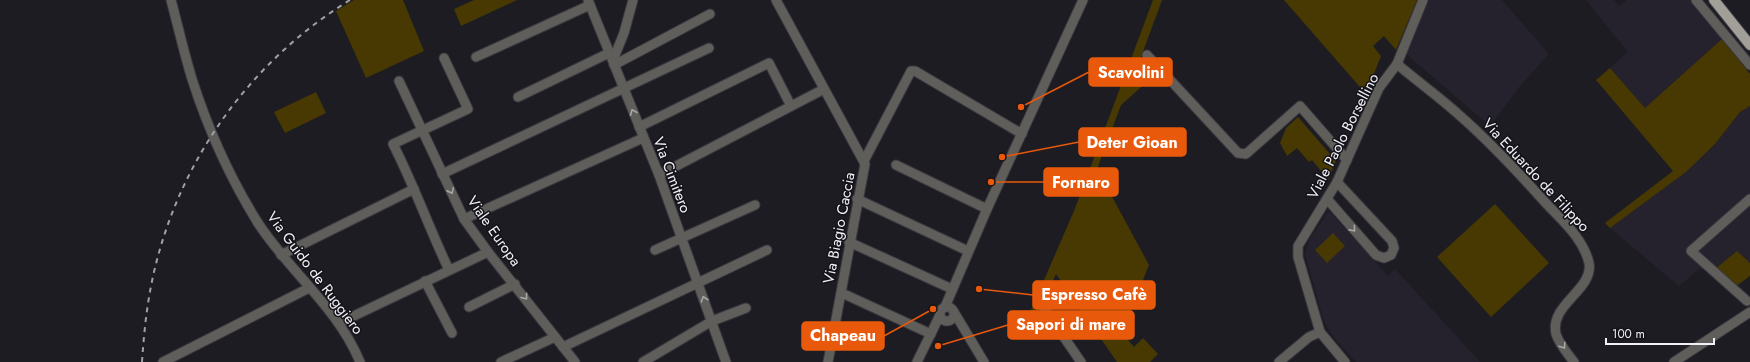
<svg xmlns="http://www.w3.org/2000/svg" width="1750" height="362" font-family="Jost,sans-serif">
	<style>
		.built { fill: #25222e }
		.green { fill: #473901 }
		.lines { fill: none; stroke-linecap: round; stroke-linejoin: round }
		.minor-casing { stroke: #3b3a40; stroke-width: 11 }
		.major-casing { stroke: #3b3a40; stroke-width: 12 }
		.minor { stroke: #5f5e5a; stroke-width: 9 }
		.major { stroke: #a29f98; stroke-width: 10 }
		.rail { stroke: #a1a0a6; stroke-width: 2; stroke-dasharray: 5 5; stroke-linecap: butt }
		.oneway { stroke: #a8a7a8 }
		.labels { text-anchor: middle; stroke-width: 3; stroke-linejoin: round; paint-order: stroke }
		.street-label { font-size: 15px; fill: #f1f0f5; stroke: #141319 }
		.leader { fill: none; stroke: #e8590c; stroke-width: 1.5 }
		.callout-dot { fill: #e8590c; stroke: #141319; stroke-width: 1.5 }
		.callout { fill: #e8590c; stroke: #e8590c; stroke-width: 1.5 }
		.callout-label { font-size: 16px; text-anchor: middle; font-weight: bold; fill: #fff }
	</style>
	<rect width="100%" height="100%" fill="#1d1c22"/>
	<g class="built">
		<path d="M1429,0H1502L1549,54L1520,86L1490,126L1406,54Z"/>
		<path d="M1586,0H1614L1619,6L1627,0H1701L1729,33L1645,108L1610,68L1628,52Z"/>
		<path d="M1750,106V263L1737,251L1710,273L1704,268L1699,269L1679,286L1610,228L1686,172L1715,144L1740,112Z"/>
		<path d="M1329,211L1388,276L1395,269L1480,362H1356L1335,339L1327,327L1322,315L1305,254L1309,240Z"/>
	</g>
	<g class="green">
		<path d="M354,0H403L424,51L366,78L336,11Z"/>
		<path d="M474,0H517L461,26L454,9Z"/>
		<path d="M1153,0H1162L1137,68L1149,80L1121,105L1097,169L1149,265L1122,333L1134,347L1143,338L1158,354L1150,362H1117L1056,274L1029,334L1024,326L1074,211Z"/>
		<path d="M1284,0H1417L1396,50L1384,36L1373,46L1381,56L1366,94Z"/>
		<path d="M1722,39L1750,74V106L1740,112L1715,144L1686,172L1610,228L1605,223L1673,171L1596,80L1610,68L1645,108Z"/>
		<path d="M316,92L326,113L285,133L274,112Z"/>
		<path d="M1298,117L1336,161L1328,179L1312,160L1309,162L1297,148L1287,156L1280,143L1286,128Z"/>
		<path d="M1495,204L1549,263L1491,317L1437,257Z"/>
		<path d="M1333,233L1345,246L1327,263L1315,250Z"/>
		<path d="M1737,251L1750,263V276L1735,287L1715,269Z"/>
	</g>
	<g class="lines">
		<defs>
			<g id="minor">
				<path d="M171,0C178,26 184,53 192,79C208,129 230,178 258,223C289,271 338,308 360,362"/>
				<path d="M588,0L659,175L726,362"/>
				<path d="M776,0L865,164L828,362"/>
				<path d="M1696,0L1750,65"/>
				<path d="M1147,55L1238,153L1246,154L1300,106L1347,160"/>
				<path d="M476,57L590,5"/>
				<path d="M444,58L468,109L393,144C414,185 429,228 449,270"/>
				<path d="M613,60L624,33L633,0"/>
				<path d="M1397,64C1417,81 1438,96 1458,114C1488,140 1516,170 1543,200C1560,219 1583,237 1589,263C1594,290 1549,304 1556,334C1559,344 1568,354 1574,362"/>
				<path d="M614,65L710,14"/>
				<path d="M399,81L464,219L488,252L575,362"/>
				<path d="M518,97L609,53"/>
				<path d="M639,127L769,63L791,106"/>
				<path d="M864,161L911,71H915L1022,134"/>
				<path d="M896,165L987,209"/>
				<path d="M442,174L709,48"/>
				<path d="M659,175L824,89"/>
				<path d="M857,199L968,251"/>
				<path d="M1328,200L1376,255L1384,258L1391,255L1394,248L1392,241L1337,182"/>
				<path d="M464,219L643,138"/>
				<path d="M849,242L952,289"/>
				<path d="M655,250L755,205"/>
				<path d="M281,255L414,189"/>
				<path d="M425,281L452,333"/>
				<path d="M844,294L931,334"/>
				<path d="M1747,301L1691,251L1750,199"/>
				<path d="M469,307L515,284"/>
				<path d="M945,307L987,209L1083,0"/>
				<circle cx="947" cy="314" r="7"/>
				<path d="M1044,308L1081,362"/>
				<path d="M954,312L984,362"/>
				<path d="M339,323L488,252"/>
				<path d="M563,347L767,250"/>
				<path d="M163,362L309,288"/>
				<path d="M501,362L555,337"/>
				<path d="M643,362L712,321L746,308"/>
				<path d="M917,362L940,315"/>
				<path d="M1279,362L1309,337L1320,332"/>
				<path d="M1345,362L1320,332L1298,257V246L1337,182L1379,88L1397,64L1423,0"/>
				<path d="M1674,362L1750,312"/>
			</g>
			<path id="major" d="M1714,0L1750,45"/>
		</defs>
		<use href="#minor" class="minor-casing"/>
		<use href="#major" class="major-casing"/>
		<use href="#minor" class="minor"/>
		<use href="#major" class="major"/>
		<path class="rail" d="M142,362C144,332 147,302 154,272C180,159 251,61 350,0"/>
	</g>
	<defs><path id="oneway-chevron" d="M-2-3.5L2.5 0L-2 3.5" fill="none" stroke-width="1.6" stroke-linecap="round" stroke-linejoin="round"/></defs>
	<g class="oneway">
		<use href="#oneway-chevron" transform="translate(633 112) rotate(-112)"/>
		<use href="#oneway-chevron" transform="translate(451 191) rotate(64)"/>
		<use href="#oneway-chevron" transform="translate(1353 229) rotate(49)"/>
		<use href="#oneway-chevron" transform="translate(525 297) rotate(53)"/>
		<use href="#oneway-chevron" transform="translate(704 299) rotate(-109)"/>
		<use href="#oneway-chevron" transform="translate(1563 346) rotate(57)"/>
	</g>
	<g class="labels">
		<g class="street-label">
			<text transform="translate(1343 136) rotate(-63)" y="5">Viale Paolo Borsellino</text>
			<text transform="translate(672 175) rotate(69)" y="5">Via Cimitero</text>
			<text transform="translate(1536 175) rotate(47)" y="5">Via Eduardo de Filippo</text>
			<text transform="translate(839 228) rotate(-79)" y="5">Via Biagio Caccia</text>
			<text transform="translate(494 231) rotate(55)" y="5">Viale Europa</text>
			<text transform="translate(315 273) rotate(53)" y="5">Via Guido de Ruggiero</text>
		</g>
	</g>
	<path class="leader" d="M1021 107L1089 72M1002 157L1079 142M991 182L1044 182M979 289L1033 295M938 346L1008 325M933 309L884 336"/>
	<g class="callout-dot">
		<circle cx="1021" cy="107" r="4"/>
		<circle cx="1002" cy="157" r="4"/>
		<circle cx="991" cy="182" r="4"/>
		<circle cx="979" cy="289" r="4"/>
		<circle cx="938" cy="346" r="4"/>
		<circle cx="933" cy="309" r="4"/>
	</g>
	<g class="callout">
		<rect x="1089" y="58" width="83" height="28" rx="4"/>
		<rect x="1079" y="128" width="107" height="28" rx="4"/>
		<rect x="1044" y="168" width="74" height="28" rx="4"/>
		<rect x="1033" y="281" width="122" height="28" rx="4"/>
		<rect x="1008" y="311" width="126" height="28" rx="4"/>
		<rect x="802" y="322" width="82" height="28" rx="4"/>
	</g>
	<g class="callout-label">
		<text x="1131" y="78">Scavolini</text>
		<text x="1132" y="148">Deter Gioan</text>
		<text x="1081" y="188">Fornaro</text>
		<text x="1094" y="300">Espresso Cafè</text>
		<text x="1071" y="330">Sapori di mare</text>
		<text x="843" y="341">Chapeau</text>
	</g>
	<path d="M1606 338v6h108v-6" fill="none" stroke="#f1f0f5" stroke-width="2"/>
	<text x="1612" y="338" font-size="12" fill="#f1f0f5" stroke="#141319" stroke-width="3" paint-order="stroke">100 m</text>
</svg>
